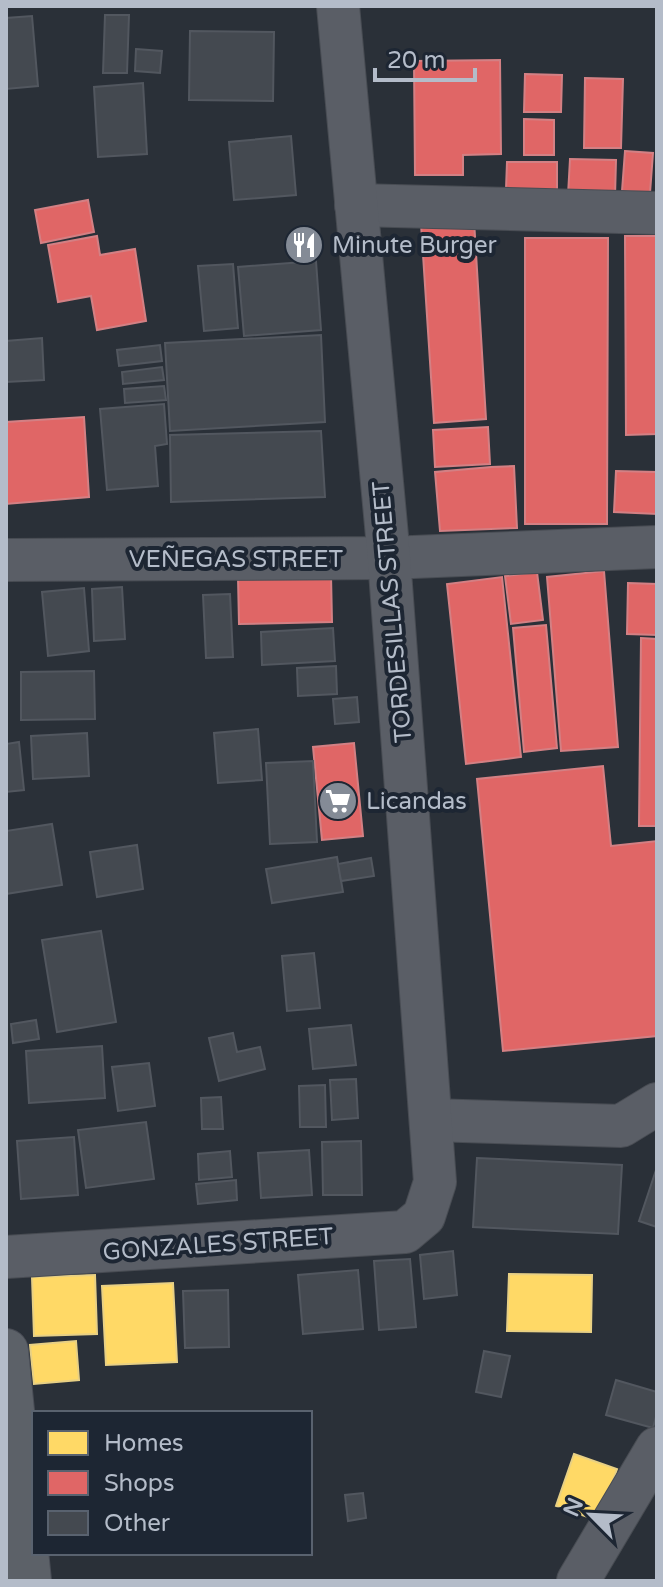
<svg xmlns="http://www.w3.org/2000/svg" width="663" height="1587" font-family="'Varela Round',sans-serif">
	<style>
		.homes { fill: #ffd966; stroke: #e8d084; stroke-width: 2 }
		.shops { fill: #e06666; stroke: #d38084; stroke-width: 2 }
		.building { fill: #444950; stroke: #52575f; stroke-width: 2 }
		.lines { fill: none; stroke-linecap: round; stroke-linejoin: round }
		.minor-casing { stroke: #484c53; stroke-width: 44 }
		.major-casing { stroke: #484c55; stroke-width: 46 }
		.minor { stroke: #5a5e66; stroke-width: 42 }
		.major { stroke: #5c6168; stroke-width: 44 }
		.labels { text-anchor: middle; stroke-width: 8; stroke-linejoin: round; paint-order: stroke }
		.poi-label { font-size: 24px; fill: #b4bcc9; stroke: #1d2633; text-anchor: start }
		.street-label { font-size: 24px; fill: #b4bcc9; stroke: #1d2633 }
	</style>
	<rect width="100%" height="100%" fill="#2a3038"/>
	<g class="homes">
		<path d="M509,1274L592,1275L591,1332L507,1331Z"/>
		<path d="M95,1275L97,1334L34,1336L32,1277Z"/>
		<path d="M173,1283L177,1362L106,1365L102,1286Z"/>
		<path d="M76,1341L79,1380L34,1384L30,1345Z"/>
		<path d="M574,1454L617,1469L599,1521L556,1506Z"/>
	</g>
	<g class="shops">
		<path d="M500,60L501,154L463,155V175H415L414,61Z"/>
		<path d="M525,74L562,75L561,112H524Z"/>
		<path d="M585,78L623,79L621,148H584Z"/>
		<path d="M524,119L554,120V155H524Z"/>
		<path d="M625,151L653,153L650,193L622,191Z"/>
		<path d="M570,159L616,160L615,197L568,195Z"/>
		<path d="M507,162H557V190L506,189Z"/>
		<path d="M88,200L94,232L41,243L35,210Z"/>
		<path d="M474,220L486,419L434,423L421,224Z"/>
		<path d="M97,236L100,255L135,249L146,321L97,330L91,296L58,302L48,245Z"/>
		<path d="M625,236H657V434L626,435Z"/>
		<path d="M525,238H608L607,524H525Z"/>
		<path d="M84,417L89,497L6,504V422Z"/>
		<path d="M488,427L490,464L435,467L433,430Z"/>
		<path d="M514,466L517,528L440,531L435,472L491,467Z"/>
		<path d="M616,471L657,472V514L614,512Z"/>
		<path d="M604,571L618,747L561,751L547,577Z"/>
		<path d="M537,572L543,620L511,624L505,576Z"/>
		<path d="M331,575L332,622L239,624L238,577Z"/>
		<path d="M502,577L521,757L466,764L447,584Z"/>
		<path d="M628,583L657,584V635L627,634Z"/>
		<path d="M546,625L557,748L524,752L513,628Z"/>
		<path d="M641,638L657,639V826H639Z"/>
		<path d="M354,743L363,836L322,840L313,747Z"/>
		<path d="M603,766L611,846L657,841V1036L503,1051L477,779Z"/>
	</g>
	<g class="building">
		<path d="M105,15H129L127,73H103Z"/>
		<path d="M32,16L38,86L6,89V18Z"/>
		<path d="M190,31L274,32L273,101L189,100Z"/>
		<path d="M136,49L162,51L160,73L135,71Z"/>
		<path d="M143,83L147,154L98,157L94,87Z"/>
		<path d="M291,136L296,195L234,200L229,142Z"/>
		<path d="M316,261L321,330L244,336L238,267Z"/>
		<path d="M233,264L238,328L204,331L198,266Z"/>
		<path d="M321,335L325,422L170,431L165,343Z"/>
		<path d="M42,338L44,380L6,382V341Z"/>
		<path d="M160,345L162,361L119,366L117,350Z"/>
		<path d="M162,367L164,380L123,384L122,372Z"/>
		<path d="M164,386L166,400L125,403L124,389Z"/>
		<path d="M164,404L167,444L155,446L158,486L107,490L100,409Z"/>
		<path d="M321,431L325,497L171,502L170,435Z"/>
		<path d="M122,587L125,639L94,641L92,589Z"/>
		<path d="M84,588L89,651L48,656L42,592Z"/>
		<path d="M230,594L233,657L206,658L203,595Z"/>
		<path d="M333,628L335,661L262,665L261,632Z"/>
		<path d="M336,666L337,694L298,696L297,668Z"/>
		<path d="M94,671L95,719L21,720V672Z"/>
		<path d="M357,697L359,722L335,724L333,699Z"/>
		<path d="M258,729L262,780L218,783L214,733Z"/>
		<path d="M87,733L89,776L33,779L31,736Z"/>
		<path d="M19,742L24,790L6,792V744Z"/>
		<path d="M313,761L317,842L270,844L266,763Z"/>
		<path d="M52,824L62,885L6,894V831Z"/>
		<path d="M137,845L143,889L97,897L90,852Z"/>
		<path d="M337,857L343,892L272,903L266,869Z"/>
		<path d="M371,858L374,876L341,881L338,864Z"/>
		<path d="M101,931L116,1022L57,1032L42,940Z"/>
		<path d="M314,953L320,1008L287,1011L282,956Z"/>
		<path d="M36,1020L39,1039L13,1043L11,1024Z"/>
		<path d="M351,1025L356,1065L313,1069L309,1029Z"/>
		<path d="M233,1033L237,1052L260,1047L265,1069L219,1081L209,1038Z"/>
		<path d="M102,1046L105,1098L29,1103L26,1051Z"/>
		<path d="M149,1063L155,1106L118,1111L112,1067Z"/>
		<path d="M356,1079L358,1118L332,1120L330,1080Z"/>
		<path d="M325,1085L326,1127H300L299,1086Z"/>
		<path d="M221,1097L223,1129H202L201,1098Z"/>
		<path d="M146,1122L154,1179L86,1188L78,1130Z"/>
		<path d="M74,1137L78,1195L21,1199L17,1141Z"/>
		<path d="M361,1141L362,1195H323L322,1142Z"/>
		<path d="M309,1150L312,1195L261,1198L258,1153Z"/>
		<path d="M230,1151L232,1177L199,1180L198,1154Z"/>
		<path d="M477,1158L622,1165L618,1234L473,1227Z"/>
		<path d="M657,1167V1227L639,1221Z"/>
		<path d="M236,1180L237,1200L198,1204L196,1184Z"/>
		<path d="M453,1251L457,1295L424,1299L420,1255Z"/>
		<path d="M410,1259L416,1327L379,1330L374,1261Z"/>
		<path d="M358,1270L363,1329L303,1334L298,1275Z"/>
		<path d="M228,1290L229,1347L185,1348L183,1291Z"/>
		<path d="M484,1351L510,1356L501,1397L476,1392Z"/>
		<path d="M616,1380L657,1392V1413L653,1428L606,1415Z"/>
		<path d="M363,1493L366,1518L348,1521L345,1495Z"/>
	</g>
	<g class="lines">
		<defs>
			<g id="minor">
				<path d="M356,205L657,213"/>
				<path d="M6,560L389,558L657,547"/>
				<path d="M431,1120L621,1126L657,1104"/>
				<path d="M6,1257L405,1232L424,1216L435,1182L389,558L338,6"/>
				<path d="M578,1581L657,1448"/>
			</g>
			<path id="major" d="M6,1351L29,1581"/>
		</defs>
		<use href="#minor" class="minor-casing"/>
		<use href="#major" class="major-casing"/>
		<use href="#minor" class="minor"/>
		<use href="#major" class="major"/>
	</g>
	<defs>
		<symbol id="restaurant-disc" viewBox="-11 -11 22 22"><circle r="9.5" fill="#848b96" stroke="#1d2633"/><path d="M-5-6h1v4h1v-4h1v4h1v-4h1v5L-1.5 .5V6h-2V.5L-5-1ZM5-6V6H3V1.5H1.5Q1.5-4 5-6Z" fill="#fff"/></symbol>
		<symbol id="supermarket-disc" viewBox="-11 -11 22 22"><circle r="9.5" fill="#848b96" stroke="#1d2633"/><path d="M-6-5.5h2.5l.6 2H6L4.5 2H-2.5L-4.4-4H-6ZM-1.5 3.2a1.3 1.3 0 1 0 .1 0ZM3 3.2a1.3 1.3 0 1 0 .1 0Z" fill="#fff"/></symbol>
	</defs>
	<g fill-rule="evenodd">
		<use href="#restaurant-disc" x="282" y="223" width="44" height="44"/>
		<use href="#supermarket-disc" x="316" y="779" width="44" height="44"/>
	</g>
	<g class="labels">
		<g class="poi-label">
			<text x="332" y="253">Minute Burger</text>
			<text x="366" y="809">Licandas</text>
		</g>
		<g class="street-label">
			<text x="236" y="567">VEÑEGAS STREET</text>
			<text transform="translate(392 612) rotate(-95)" y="8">TORDESILLAS STREET</text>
			<text transform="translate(218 1244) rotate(-4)" y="8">GONZALES STREET</text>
		</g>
	</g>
	<rect width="663" height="1587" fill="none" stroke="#b4bcc9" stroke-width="16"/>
	<rect x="32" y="1411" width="280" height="144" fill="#1d2633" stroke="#59626f" stroke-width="2"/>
	<rect x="48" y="1431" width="40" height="24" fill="#ffd966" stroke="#59626f" stroke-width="2"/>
	<text x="104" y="1451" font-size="24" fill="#b4bcc9">Homes</text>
	<rect x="48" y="1471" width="40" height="24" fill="#e06666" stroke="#59626f" stroke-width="2"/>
	<text x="104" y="1491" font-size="24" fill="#b4bcc9">Shops</text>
	<rect x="48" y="1511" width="40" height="24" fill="#444950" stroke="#59626f" stroke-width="2"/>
	<text x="104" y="1531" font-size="24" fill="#b4bcc9">Other</text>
	<g transform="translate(591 1515) rotate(294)" stroke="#1d2633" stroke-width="6" paint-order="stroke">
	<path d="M0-6L14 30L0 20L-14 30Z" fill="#b4bcc9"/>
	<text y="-12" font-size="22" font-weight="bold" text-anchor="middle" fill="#b4bcc9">N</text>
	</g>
	<path d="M375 68v12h100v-12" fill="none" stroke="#b4bcc9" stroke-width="4"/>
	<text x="387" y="68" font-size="24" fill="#b4bcc9" stroke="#1d2633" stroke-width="6" paint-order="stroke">20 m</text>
</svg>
